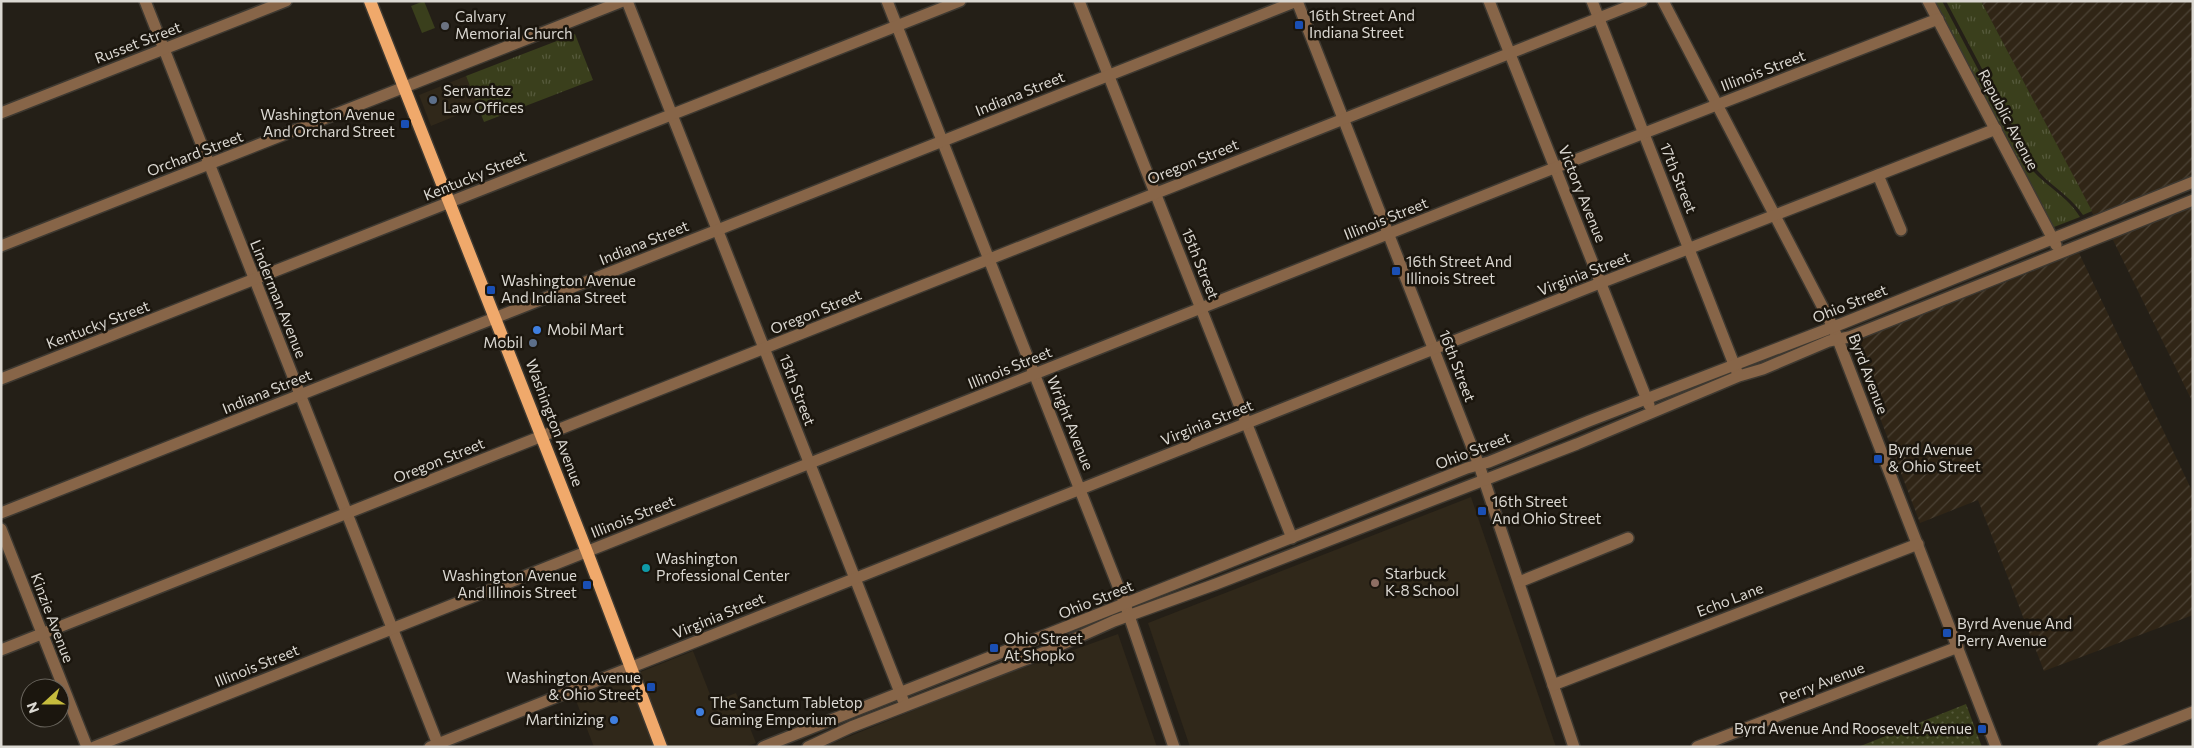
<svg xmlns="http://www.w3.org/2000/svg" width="2194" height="748" font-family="Commissioner,sans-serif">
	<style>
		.built { fill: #30281a }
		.industrial { fill: url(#industrial-furrows) }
		.grass { fill: url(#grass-tufts) }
		.park { fill: url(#park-dots) }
		.garden { fill: #3a3f1c }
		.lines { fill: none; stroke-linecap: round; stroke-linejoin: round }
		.minor-casing { stroke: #3e3931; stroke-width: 14 }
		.major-casing { stroke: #3e3931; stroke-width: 15 }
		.minor { stroke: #876548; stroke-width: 11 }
		.major { stroke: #f0a96b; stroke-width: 12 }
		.transit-dot { fill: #1a4fb4; stroke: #1b160e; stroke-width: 2 }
		.worship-dot { fill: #6b7280; stroke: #1b160e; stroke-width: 2 }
		.service-dot { fill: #5c6f8a; stroke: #1b160e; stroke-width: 2 }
		.shop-dot { fill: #3f7fe0; stroke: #1b160e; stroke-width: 2 }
		.culture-dot { fill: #0f9aa8; stroke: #1b160e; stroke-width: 2 }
		.education-dot { fill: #8d6e63; stroke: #1b160e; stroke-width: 2 }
		.labels { text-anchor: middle; stroke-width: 5; stroke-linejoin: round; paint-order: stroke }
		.poi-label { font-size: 15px; fill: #dbd8d2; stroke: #1b160e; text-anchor: start }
		.street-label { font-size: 15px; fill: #dbd8d2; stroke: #1b160e }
	</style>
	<defs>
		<pattern id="industrial-furrows" width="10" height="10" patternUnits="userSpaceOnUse" patternTransform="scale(1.25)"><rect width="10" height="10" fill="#302516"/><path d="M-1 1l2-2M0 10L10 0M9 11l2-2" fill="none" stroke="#4d4437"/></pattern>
		<pattern id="grass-tufts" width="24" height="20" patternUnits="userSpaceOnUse" patternTransform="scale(1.25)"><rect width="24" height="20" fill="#3a3f1c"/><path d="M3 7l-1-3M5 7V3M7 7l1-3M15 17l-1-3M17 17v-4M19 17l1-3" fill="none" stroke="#565a3c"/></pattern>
		<pattern id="park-dots" width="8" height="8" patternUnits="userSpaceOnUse" patternTransform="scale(1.25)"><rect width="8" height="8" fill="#3a3f1c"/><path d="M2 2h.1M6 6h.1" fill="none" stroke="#565a3c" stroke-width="1.8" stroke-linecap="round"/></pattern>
	</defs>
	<rect width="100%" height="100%" fill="#241f17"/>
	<g class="built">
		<path d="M466,76L478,107L431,126L419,95Z"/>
		<path d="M1471,497L1556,747H1190L1148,623Z"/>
		<path d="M1118,634L1157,747H823L984,682Z"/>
		<path d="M693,651L713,702L736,693L756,743L744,747H594L575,698Z"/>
	</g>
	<g class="industrial">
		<path d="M1981,1H2193V177L2094,216Z"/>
		<path d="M2193,207V403L2112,238Z"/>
		<path d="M2079,253L2193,493V615L2044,671L1978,500L1920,523L1853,347L1859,340Z"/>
	</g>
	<g class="grass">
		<path d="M1934,1H1942L2029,166C2043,185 2067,195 2080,217L2054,227L2052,225Z"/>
		<path d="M1946,1H1981L2092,211L2083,215C2069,194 2047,184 2033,165Z"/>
		<path d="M575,34L593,80L484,122L466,76Z"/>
	</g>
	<path class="park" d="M1966,704L1982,747H1858Z"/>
	<path class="garden" d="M424,1L435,28L422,33L411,6Z"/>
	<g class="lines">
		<defs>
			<g id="minor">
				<path d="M145,1L439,747"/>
				<path d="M627,1L903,700"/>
				<path d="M887,1L1125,604L1174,747"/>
				<path d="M1079,1L1292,538"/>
				<path d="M1297,1L1479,465L1574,747"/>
				<path d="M1489,1L1649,405"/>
				<path d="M1592,1L1737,372"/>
				<path d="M1663,1L1833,327L1996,747"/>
				<path d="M1928,1L2056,245"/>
				<path d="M1,113L286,1"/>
				<path d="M1878,175L1901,230"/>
				<path d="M1,246L623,1"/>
				<path d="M1,379L960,1"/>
				<path d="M1,513L1297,1"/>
				<path d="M1,529L87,747"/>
				<path d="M1519,582L1628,538"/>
				<path d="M1,650L1642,1"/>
				<path d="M1553,685L1918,544"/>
				<path d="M94,747L1544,172L1938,19"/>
				<path d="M430,747L1590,287L1996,129"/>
				<path d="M763,747L1467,468L1489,462L1589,421L1841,324L2193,182"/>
				<path d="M808,747L851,727L1045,652L1114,621L1216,584L1577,444L1739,376L1763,369L1829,341L1849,337L2193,200"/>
				<path d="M1697,747L1958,647"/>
				<path d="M2103,747L2193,712"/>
			</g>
			<path id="major" d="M370,1L587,552L661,747"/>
		</defs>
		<use href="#minor" class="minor-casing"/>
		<use href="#major" class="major-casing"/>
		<use href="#minor" class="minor"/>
		<use href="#major" class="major"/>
	</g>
	<g class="transit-dot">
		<rect x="1294" y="20" width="10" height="10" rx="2.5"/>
		<rect x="400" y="119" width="10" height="10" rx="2.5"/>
		<rect x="1391" y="266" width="10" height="10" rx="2.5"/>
		<rect x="486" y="285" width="10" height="10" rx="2.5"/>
		<rect x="1873" y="454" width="10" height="10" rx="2.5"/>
		<rect x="1477" y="506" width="10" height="10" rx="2.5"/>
		<rect x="582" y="580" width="10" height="10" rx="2.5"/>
		<rect x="1942" y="628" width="10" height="10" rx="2.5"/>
		<rect x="989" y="643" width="10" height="10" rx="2.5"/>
		<rect x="646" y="682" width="10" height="10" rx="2.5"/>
		<rect x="1977" y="724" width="10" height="10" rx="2.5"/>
	</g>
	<circle class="worship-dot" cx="445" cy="26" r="5"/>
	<g class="service-dot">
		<circle cx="433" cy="100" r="5"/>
		<circle cx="533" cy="343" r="5"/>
	</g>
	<g class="shop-dot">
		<circle cx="537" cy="330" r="5"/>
		<circle cx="700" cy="712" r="5"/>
		<circle cx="614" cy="720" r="5"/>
	</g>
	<circle class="culture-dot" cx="646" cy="568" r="5"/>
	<circle class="education-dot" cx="1375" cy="583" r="5"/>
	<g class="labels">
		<g class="poi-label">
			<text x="1309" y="21">16th Street And<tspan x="1309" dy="17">Indiana Street</tspan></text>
			<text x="455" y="22">Calvary<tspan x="455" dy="17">Memorial Church</tspan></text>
			<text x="443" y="96">Servantez<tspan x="443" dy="17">Law Offices</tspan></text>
			<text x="395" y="120" text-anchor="end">Washington Avenue<tspan x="395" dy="17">And Orchard Street</tspan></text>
			<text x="1406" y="267">16th Street And<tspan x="1406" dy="17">Illinois Street</tspan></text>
			<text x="501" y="286">Washington Avenue<tspan x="501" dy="17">And Indiana Street</tspan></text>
			<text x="547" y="335">Mobil Mart</text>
			<text x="523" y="348" text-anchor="end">Mobil</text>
			<text x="1888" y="455">Byrd Avenue<tspan x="1888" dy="17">&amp; Ohio Street</tspan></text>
			<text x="1492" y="507">16th Street<tspan x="1492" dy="17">And Ohio Street</tspan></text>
			<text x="656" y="564">Washington<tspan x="656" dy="17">Professional Center</tspan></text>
			<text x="1385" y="579">Starbuck<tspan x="1385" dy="17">K-8 School</tspan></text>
			<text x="577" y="581" text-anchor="end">Washington Avenue<tspan x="577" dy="17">And Illinois Street</tspan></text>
			<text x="1957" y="629">Byrd Avenue And<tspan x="1957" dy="17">Perry Avenue</tspan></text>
			<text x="1004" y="644">Ohio Street<tspan x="1004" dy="17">At Shopko</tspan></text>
			<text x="641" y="683" text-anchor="end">Washington Avenue<tspan x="641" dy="17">&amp; Ohio Street</tspan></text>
			<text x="710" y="708">The Sanctum Tabletop<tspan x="710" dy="17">Gaming Emporium</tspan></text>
			<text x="604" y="725" text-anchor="end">Martinizing</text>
			<text x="1972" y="734" text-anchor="end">Byrd Avenue And Roosevelt Avenue</text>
		</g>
		<g class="street-label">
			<text transform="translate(138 43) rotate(-21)" y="5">Russet Street</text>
			<text transform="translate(1763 71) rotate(-21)" y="5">Illinois Street</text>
			<text transform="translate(1020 94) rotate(-22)" y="5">Indiana Street</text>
			<text transform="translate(2008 120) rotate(62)" y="5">Republic Avenue</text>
			<text transform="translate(195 154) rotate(-21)" y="5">Orchard Street</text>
			<text transform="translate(1193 162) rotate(-22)" y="5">Oregon Street</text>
			<text transform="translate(475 176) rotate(-22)" y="5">Kentucky Street</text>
			<text transform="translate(1678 178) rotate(68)" y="5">17th Street</text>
			<text transform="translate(1582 194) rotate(68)" y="5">Victory Avenue</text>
			<text transform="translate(1386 219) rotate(-22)" y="5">Illinois Street</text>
			<text transform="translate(644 243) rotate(-22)" y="5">Indiana Street</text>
			<text transform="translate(1200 264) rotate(68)" y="5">15th Street</text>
			<text transform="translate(1584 274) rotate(-21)" y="5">Virginia Street</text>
			<text transform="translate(278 299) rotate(68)" y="5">Linderman Avenue</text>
			<text transform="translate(1850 304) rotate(-22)" y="5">Ohio Street</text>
			<text transform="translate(816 312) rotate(-22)" y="5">Oregon Street</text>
			<text transform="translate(98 325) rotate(-21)" y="5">Kentucky Street</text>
			<text transform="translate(1457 366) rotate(69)" y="5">16th Street</text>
			<text transform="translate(1010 368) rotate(-22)" y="5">Illinois Street</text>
			<text transform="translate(1868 374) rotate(69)" y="5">Byrd Avenue</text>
			<text transform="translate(797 390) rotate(69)" y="5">13th Street</text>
			<text transform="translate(267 392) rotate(-22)" y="5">Indiana Street</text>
			<text transform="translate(554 423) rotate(69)" y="5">Washington Avenue</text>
			<text transform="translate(1070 423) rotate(68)" y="5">Wright Avenue</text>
			<text transform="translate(1207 423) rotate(-22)" y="5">Virginia Street</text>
			<text transform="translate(1473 451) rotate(-21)" y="5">Ohio Street</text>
			<text transform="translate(439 461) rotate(-22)" y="5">Oregon Street</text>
			<text transform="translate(633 517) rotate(-22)" y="5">Illinois Street</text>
			<text transform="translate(1096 600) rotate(-22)" y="5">Ohio Street</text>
			<text transform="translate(1730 600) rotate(-21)" y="5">Echo Lane</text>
			<text transform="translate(719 616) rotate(-22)" y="5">Virginia Street</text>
			<text transform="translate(52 618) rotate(69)" y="5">Kinzie Avenue</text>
			<text transform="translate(257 666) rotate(-22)" y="5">Illinois Street</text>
			<text transform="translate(1822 683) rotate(-21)" y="5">Perry Avenue</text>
		</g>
	</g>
	<rect width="2194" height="748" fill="none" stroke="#dbd8d2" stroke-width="5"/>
	<g transform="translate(45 703) rotate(249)"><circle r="24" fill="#1b160e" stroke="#68645c"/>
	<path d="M0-4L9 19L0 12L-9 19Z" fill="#c6bc3d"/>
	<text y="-8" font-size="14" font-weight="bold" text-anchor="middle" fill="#dbd8d2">N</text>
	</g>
</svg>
